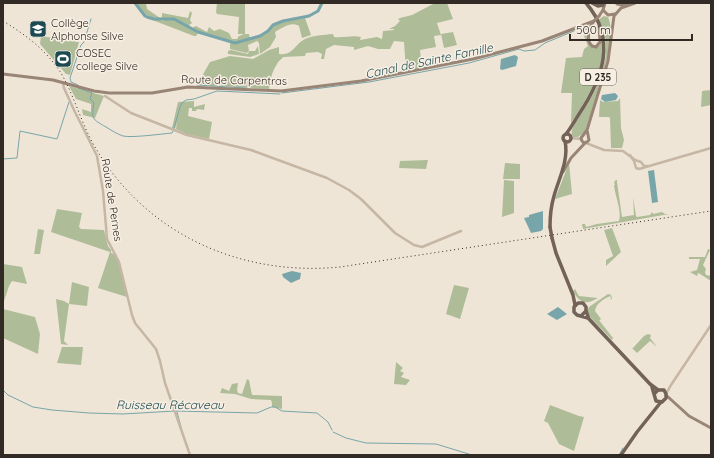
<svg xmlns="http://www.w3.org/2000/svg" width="714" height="458" font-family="Quicksand,sans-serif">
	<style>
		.green { fill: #aebd98 }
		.water { fill: #78a5aa }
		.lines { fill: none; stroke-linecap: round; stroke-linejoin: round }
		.stream { stroke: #78a5aa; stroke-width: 1 }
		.river { stroke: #78a5aa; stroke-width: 3 }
		.tertiary { stroke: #c6b6a4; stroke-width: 2.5 }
		.secondary { stroke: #998576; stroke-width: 3 }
		.primary { stroke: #736257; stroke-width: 3.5 }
		.rail { stroke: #322a25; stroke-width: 1; stroke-dasharray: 1 3; stroke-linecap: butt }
		.secondary-bridge { stroke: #998576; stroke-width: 3 }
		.primary-bridge { stroke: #736257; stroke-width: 3.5 }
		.labels { text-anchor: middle; stroke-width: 3; stroke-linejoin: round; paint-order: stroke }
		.shield { fill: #f7efe3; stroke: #6d655e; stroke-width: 1 }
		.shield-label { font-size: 10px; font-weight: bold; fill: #322a25 }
		.poi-label { font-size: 11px; fill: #322a25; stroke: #f7efe3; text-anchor: start }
		.street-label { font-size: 11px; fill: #322a25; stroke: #f7efe3 }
		.water-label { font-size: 12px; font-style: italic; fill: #1d4a51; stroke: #f7efe3 }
	</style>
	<rect width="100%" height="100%" fill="#efe5d7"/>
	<g class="green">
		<path d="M136,3H146L147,9L160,18L162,17V13L188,18L190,11L192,13L190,20L192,23L189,25L192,28L196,26L207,32L209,27L214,31L220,29L229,33L232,39H237L239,36L244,34H238L239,17L217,14L216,12L217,3H245V34H249L250,39L260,37L268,32L273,26L283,22L305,18L311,35L302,38L299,26C291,21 282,28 275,32L276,37L270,47L260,54L259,43L257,41L248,45L249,51L247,53L230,49V42C219,39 208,35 198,33L196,36H194L147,18L146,17L164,21L163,18C147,18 145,16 136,3Z"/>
		<path d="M435,3H447L453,19L437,23L441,35L434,36L436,47L420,50L421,60L418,61L420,68L406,71L404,42L394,41V35V41L390,49H378L368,46L354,50V47L334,45L326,49L324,59H321L322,54L318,52L306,53L305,56L283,57C281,60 278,61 277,64C272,72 270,80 269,89L224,86L218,85L219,82L217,86L197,85L210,62L230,56L253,59L269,50L279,47V54C293,56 295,44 305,39C313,35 324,35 333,34L334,37C343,38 353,35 361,37L360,40L377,37L382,39L383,31L394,30V29H389L395,26L400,21L398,19L400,18L412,15Z"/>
		<path d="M604,16L608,17C614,30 609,52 605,66L585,132L578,137H573C570,132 573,127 575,123C580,114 586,107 590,99C598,87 606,64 606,49C607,39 603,30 598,20Z"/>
		<path d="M585,30L588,40L595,48L600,45L602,36C602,42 603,49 603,55C598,81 585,102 571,123L572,93H561L566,58L582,57L584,49L588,46L584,36Z"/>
		<path d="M453,32L457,45L444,48L441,34Z"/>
		<path d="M41,36L79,42L70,75L66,74L40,44Z"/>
		<path d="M258,46L259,54L250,57L228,54V51L231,50L248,54L249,51H255Z"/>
		<path d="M69,86L104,96L95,118L83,115L82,109L91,112V104L76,99Z"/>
		<path d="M711,90V105L701,107L702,91Z"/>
		<path d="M620,98L621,128L624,140L622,148H611L610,118L609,117H599L600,100L603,102L618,101Z"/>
		<path d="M194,101V107L205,104L204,110L197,109L196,111H192V108H189L188,116L212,122L209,139L187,134L176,129L177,122L175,129L172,128L178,102Z"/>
		<path d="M428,160L426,169L399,168L400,161Z"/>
		<path d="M505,163L520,164V179H503Z"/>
		<path d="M569,163L572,194L555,199Z"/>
		<path d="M504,180L514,181V213L502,217Z"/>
		<path d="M616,180H617V182L622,217L634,215L633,197L636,216L637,217L650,215L652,212L653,214L662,212L665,214H669L583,229L582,224H585L586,227L597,224L619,221C622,210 615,197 614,185H615L614,182Z"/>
		<path d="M57,209L82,213L79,227L81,229L104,230L108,246L111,250V253L114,254L118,261L127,297L98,288L110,252L51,232Z"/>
		<path d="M612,228L621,252L606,266V260L613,256L604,230Z"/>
		<path d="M38,229L44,230L40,254H34Z"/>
		<path d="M708,249L710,250L703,265L706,269L705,272L706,275L711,276V281L700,274L698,273L697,276L690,272L697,270L700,259H689V257H705Z"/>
		<path d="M3,264L22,267L27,284L12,281L9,286L3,304Z"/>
		<path d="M72,282L89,287L87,306L69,304Z"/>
		<path d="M454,285L469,288L460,319L446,314Z"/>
		<path d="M575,289L579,296L598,298C585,306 579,302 573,291Z"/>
		<path d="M608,294L611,295L612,299L607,300L611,299L610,296C604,299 596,303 595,311L601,319L600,320H599L613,338L612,340L591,318L587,312L589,307Z"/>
		<path d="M56,299L64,301L69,304L64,341L68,345L61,344Z"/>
		<path d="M3,309L35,317L40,334L38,354L3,338Z"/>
		<path d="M648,334L651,335L650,338L657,347L650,341L637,353L633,349H632L644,336Z"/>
		<path d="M62,347H83L81,365L57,363Z"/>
		<path d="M396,362L403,368L400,371L404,373L401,377L410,380L406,385L394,384Z"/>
		<path d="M247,379L249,380L252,395L282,396V409L272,407V403L271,400L251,399L235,394L220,393L222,388L229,391L232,384L238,383L237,390L238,393L242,394Z"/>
		<path d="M550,405L579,416L584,417L574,451L559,444L548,423L544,421Z"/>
	</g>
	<g class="water">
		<path d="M515,55L518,57L516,66L502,70L500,69L501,59Z"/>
		<path d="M615,93L618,96L616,100L605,102L601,99L602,95Z"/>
		<path d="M654,170L658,202L652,203L648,171Z"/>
		<path d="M543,211V229L541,231L531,233L524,218L529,217V215Z"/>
		<path d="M292,271L301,273L300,279L291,283L283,277L282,274Z"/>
		<path d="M558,307L567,314L557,320L547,314Z"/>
	</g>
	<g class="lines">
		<g class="stream">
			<path d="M78,85L71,82L70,78L81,45L84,42L91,19"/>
			<path d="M197,85L246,88"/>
			<path d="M78,88L92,93L90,99L94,103C91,119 92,119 106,127C111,130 117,134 123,136C132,138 161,134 172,133L173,131"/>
			<path d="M282,93L369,82L469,63L519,49L524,51L535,50L545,43L574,31"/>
			<path d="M174,128L180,107L182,103L186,100L194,99L217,91L280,94"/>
			<path d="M3,159L17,158L20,131L57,139L69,102"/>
			<path d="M3,390L8,395L33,407L52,410L89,413L123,414L175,411L257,413L271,407H275L282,411L317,413L328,422L332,430"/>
			<path d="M177,412L181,427"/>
			<path d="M333,432L346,438L366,443L436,444L472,455"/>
			<path d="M619,455L623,448"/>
		</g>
		<path class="river" d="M135,3L145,16L147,17L154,19H174L198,32L235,43L260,36L268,31L273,25L283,21L309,16L318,11L322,3"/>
		<g class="tertiary">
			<path d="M63,83L64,88L74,110L97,156L103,191L107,239L119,262L132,315L135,323L156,349L160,361L165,383L190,455"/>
			<path d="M105,96L131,113L187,135L251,150L327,178L349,190L361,199L395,233L414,245L422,247L461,231"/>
			<path d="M571,138L581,139"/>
			<path d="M586,143L604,150L623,151L635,160L641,162L644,166H648"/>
			<path d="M630,155L634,161L636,168L639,169L711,148"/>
			<path d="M666,394L671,385L711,325"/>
		</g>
		<g class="secondary">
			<path d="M617,4L622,5L627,3"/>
			<path d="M603,10L608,15L615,14"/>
			<path d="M599,16L603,10L605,3"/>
			<path d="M580,27L589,29L594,21"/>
			<path d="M590,29C588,35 587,42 592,46L596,47L600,42L599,27"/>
			<path d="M3,74L53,80L94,91L109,93H152L188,87L281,91L361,81L473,59L542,41L594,21"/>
			<path d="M587,130L589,140L587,142L584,143L582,141L581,138L587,130L608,61L614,16L621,8L635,3"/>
			<path d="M563,172L571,158L585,143"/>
			<path d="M667,396L689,416L711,428"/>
		</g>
		<g class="primary">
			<path d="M592,3L598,6L603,5"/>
			<path d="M566,134C571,128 575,120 579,114C603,78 617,39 586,3"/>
			<circle cx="567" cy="138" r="4"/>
			<path d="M550,227C550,216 551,206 554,196C559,178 569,160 565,141"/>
			<path d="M552,238L556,253L573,295L575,305"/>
			<path d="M586,311L589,319L650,384L658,390"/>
			<path d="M582,315L586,311V307L583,303H578L574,307V312L577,315L588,318"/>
			<path d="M652,387L656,401L662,402L666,398V394L664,390H658L655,393"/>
			<path d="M621,455L637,432L661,402"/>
		</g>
		<path class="rail" d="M3,21C26,35 46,50 61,73C73,94 80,118 91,140C141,232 238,277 340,267L711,211"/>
		<path class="secondary-bridge" d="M594,21L599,16"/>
		<path class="primary-bridge" d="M550,227L552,238"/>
	</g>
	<defs>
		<symbol id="school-square" viewBox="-11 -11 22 22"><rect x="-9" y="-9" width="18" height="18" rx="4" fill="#1d4a51" stroke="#f7efe3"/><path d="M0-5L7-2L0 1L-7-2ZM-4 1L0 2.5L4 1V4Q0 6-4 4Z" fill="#fff"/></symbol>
		<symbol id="stadium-square" viewBox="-11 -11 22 22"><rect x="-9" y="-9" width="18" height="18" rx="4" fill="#1d4a51" stroke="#f7efe3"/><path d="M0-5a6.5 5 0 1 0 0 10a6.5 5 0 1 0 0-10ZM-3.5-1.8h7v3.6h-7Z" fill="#fff"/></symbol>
	</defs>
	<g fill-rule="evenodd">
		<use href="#school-square" x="28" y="19" width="20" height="20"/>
		<use href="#stadium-square" x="53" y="49" width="20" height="20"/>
	</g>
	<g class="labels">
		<rect class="shield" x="580" y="69" width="36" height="16" rx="3"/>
		<g class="shield-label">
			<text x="598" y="81">D 235</text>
		</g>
		<g class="poi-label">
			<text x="51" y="27">Collège<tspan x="51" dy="13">Alphonse Silve</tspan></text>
			<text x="76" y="57">COSEC<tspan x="76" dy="13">college Silve</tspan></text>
		</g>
		<g class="street-label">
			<text transform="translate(234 80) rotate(1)" y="4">Route de Carpentras</text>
			<text transform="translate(112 200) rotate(81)" y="4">Route de Pernes</text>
		</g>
		<g class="water-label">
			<text transform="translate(429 61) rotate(-12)" y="4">Canal de Sainte Famille</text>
			<text x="170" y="409">Ruisseau Récaveau</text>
		</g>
	</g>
	<rect width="714" height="458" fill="none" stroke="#322a25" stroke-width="8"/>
	<path d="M570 34v6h122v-6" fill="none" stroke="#322a25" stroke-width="2"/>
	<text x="576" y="34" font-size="12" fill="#322a25" stroke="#f7efe3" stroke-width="3" paint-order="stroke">500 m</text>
</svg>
